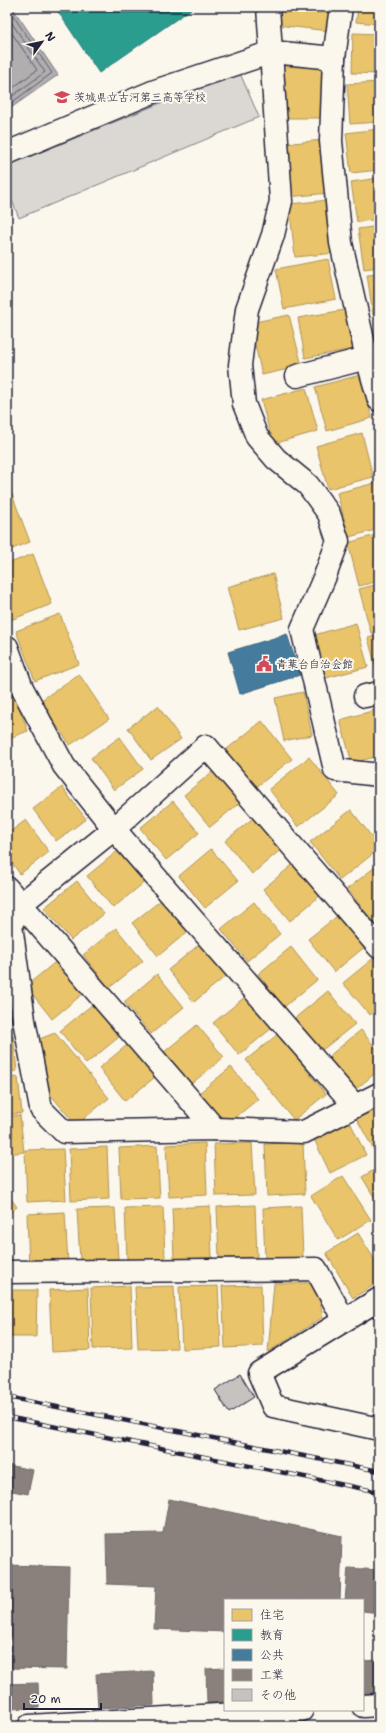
<svg xmlns="http://www.w3.org/2000/svg" width="386" height="1733" font-family="'Shantell Sans','Klee One',sans-serif">
	<style>
		.green { fill: #dbd8d3; stroke: #7e7d87 }
		.water { fill: #b1aeb0; stroke: #787681 }
		.homes { fill: #e9c46a; stroke: #ad935c }
		.schools { fill: #2a9d8f; stroke: #287876 }
		.public { fill: #457b9d; stroke: #3a6080 }
		.industry { fill: #8a817c; stroke: #6b6468 }
		.lines { fill: none; stroke-linecap: round; stroke-linejoin: round }
		.shore { stroke: #5b5a6a; stroke-width: 1 }
		.building { fill: #c6c2c0; stroke: #22223b }
		.minor-casing { stroke: #22223b; stroke-width: 25 }
		.secondary-casing { stroke: #22223b; stroke-width: 25 }
		.minor { stroke: #fbf7ec; stroke-width: 22 }
		.secondary { stroke: #fbf7ec; stroke-width: 22 }
		.rail-casing { stroke: #22223b; stroke-width: 4.5 }
		.rail { stroke: #fbf7ec; stroke-width: 3; stroke-dasharray: 9; stroke-linecap: butt }
		.labels { text-anchor: middle; stroke-width: 4; stroke-linejoin: round; paint-order: stroke }
		.poi-label { font-size: 11px; fill: #22223b; stroke: #fbf7ec; text-anchor: start }
	</style>
	<rect width="100%" height="100%" fill="#fbf7ec"/>
	<filter id="ink" filterUnits="userSpaceOnUse"><feTurbulence type="fractalNoise" baseFrequency=".025" numOctaves="2"/><feDisplacementMap in="SourceGraphic" scale="8" xChannelSelector="R" yChannelSelector="G"/><feConvolveMatrix kernelMatrix="1 2 1 2 8 2 1 2 1" color-interpolation-filters="sRGB"/></filter>
	<g filter="url(#ink)">
		<path class="green" d="M239,71L259,117L19,218L7,188V166Z"/>
		<path class="water" d="M7,7H12L58,75L8,110Z"/>
		<g class="homes">
			<path d="M278,7H332L329,31L277,25Z"/>
			<path d="M358,7H379V24L356,22Z"/>
			<path d="M353,33L379,34V74L352,73Z"/>
			<path d="M283,65H324L323,118H283Z"/>
			<path d="M379,82V122L350,124L347,84Z"/>
			<path d="M379,129V170L351,173L346,133Z"/>
			<path d="M323,140L329,193L288,197L283,144Z"/>
			<path d="M379,178V219L357,222L351,182Z"/>
			<path d="M329,200L335,253L295,257L289,204Z"/>
			<path d="M379,226V267L364,269L358,229Z"/>
			<path d="M328,259L336,299L284,309L276,269Z"/>
			<path d="M379,274V315H373L367,275Z"/>
			<path d="M350,309L358,348L305,358L298,318Z"/>
			<path d="M289,315L302,366L262,375L250,323Z"/>
			<path d="M360,375L372,418L327,431L315,387Z"/>
			<path d="M306,388L318,431L273,444L261,400Z"/>
			<path d="M362,433L373,477L328,489L316,446Z"/>
			<path d="M7,474L11,486L7,487Z"/>
			<path d="M379,482V529L349,537L337,493Z"/>
			<path d="M11,492L30,542L7,551V493Z"/>
			<path d="M379,534V581L359,586L348,543Z"/>
			<path d="M33,554L52,604L8,621L7,564Z"/>
			<path d="M273,574L284,618L239,630L227,587Z"/>
			<path d="M379,584V630L371,633L359,589Z"/>
			<path d="M60,614L79,664L35,681L16,631Z"/>
			<path d="M356,623L368,667L322,679L311,636Z"/>
			<path d="M379,634V679L368,638Z"/>
			<path d="M79,674L109,719L70,745L40,701Z"/>
			<path d="M7,681H9L28,731L7,739Z"/>
			<path d="M303,692L312,735L284,741L275,698Z"/>
			<path d="M158,706L181,739L151,760L128,728Z"/>
			<path d="M379,709V756L352,763L340,720Z"/>
			<path d="M262,721L292,759L251,791L222,753Z"/>
			<path d="M120,737L143,769L114,790L91,758Z"/>
			<path d="M309,757L339,795L298,827L269,789Z"/>
			<path d="M217,768L243,800L210,827L184,795Z"/>
			<path d="M62,787L86,819L56,841L33,809Z"/>
			<path d="M173,801L199,833L166,860L140,828Z"/>
			<path d="M351,810L379,846V849L340,880L310,842Z"/>
			<path d="M258,814L284,847L252,874L225,841Z"/>
			<path d="M26,820L49,852L20,874L7,856V834Z"/>
			<path d="M120,849L146,881L113,908L87,876Z"/>
			<path d="M211,849L238,881L205,908L179,876Z"/>
			<path d="M296,862L322,894L290,921L263,889Z"/>
			<path d="M379,864V925L377,926L347,889Z"/>
			<path d="M77,881L104,914L71,940L44,908Z"/>
			<path d="M165,897L191,929L158,956L132,923Z"/>
			<path d="M254,902L280,934L247,961L221,929Z"/>
			<path d="M341,913L367,945L334,972L308,939Z"/>
			<path d="M116,928L143,961L109,988L83,955Z"/>
			<path d="M201,943L227,975L194,1002L168,970Z"/>
			<path d="M291,947L317,980L284,1007L258,974Z"/>
			<path d="M376,956L379,959V1008L370,1015L343,983Z"/>
			<path d="M59,959L85,992L52,1019L26,986Z"/>
			<path d="M157,974L184,1007L151,1034L124,1002Z"/>
			<path d="M328,991L355,1024L321,1051L295,1018Z"/>
			<path d="M246,996L272,1028L239,1055L213,1023Z"/>
			<path d="M93,1004L119,1037L86,1064L60,1031Z"/>
			<path d="M197,1025L224,1057L191,1084L164,1052Z"/>
			<path d="M361,1030L379,1052V1070L355,1090L328,1057Z"/>
			<path d="M55,1033L109,1098L76,1125L44,1087L34,1041Z"/>
			<path d="M278,1034L326,1094L294,1120L246,1060Z"/>
			<path d="M7,1035H13L17,1071L7,1072Z"/>
			<path d="M132,1041L159,1074L125,1101L99,1068Z"/>
			<path d="M231,1067L258,1099L225,1126L198,1094Z"/>
			<path d="M18,1077L22,1113L7,1115V1078Z"/>
			<path d="M379,1103V1159L355,1116Z"/>
			<path d="M20,1115L24,1152L7,1154V1117Z"/>
			<path d="M349,1120L366,1155L330,1173L313,1137Z"/>
			<path d="M303,1142L305,1194L267,1196L265,1144Z"/>
			<path d="M205,1143L207,1195L169,1197L166,1145Z"/>
			<path d="M252,1143L255,1195L216,1196L214,1144Z"/>
			<path d="M157,1146L160,1198L121,1199L119,1148Z"/>
			<path d="M107,1147L109,1199L71,1201L69,1149Z"/>
			<path d="M63,1149L66,1200L27,1202L25,1150Z"/>
			<path d="M379,1167V1205L362,1177Z"/>
			<path d="M343,1176L371,1220L338,1240L311,1196Z"/>
			<path d="M7,1193L17,1207L7,1214Z"/>
			<path d="M255,1205L257,1257L219,1258L217,1207Z"/>
			<path d="M210,1206L212,1258L174,1259L172,1208Z"/>
			<path d="M301,1206L303,1258L265,1260L263,1208Z"/>
			<path d="M163,1207L165,1259L127,1260L125,1208Z"/>
			<path d="M115,1208L118,1259L80,1261L77,1209Z"/>
			<path d="M65,1212L68,1264L29,1266L27,1214Z"/>
			<path d="M358,1233L379,1267V1282L353,1298L326,1253Z"/>
			<path d="M274,1283H316L323,1317L268,1352Z"/>
			<path d="M261,1285L263,1346L225,1348L222,1286Z"/>
			<path d="M130,1286L132,1348L93,1349L91,1288Z"/>
			<path d="M174,1286L177,1348L138,1349L135,1287Z"/>
			<path d="M218,1286L221,1347L182,1349L179,1287Z"/>
			<path d="M88,1288L90,1350L52,1352L49,1290Z"/>
			<path d="M7,1290H37L36,1337H7Z"/>
		</g>
		<path class="schools" d="M55,7H194L99,73Z"/>
		<path class="public" d="M287,634L300,675L240,694L228,652Z"/>
		<g class="industry">
			<path d="M7,1465L33,1470L28,1494L7,1490Z"/>
			<path d="M169,1499L342,1536L340,1600H225V1632L154,1629L156,1586L107,1584L106,1534L163,1533Z"/>
			<path d="M7,1565L69,1567L67,1669L7,1668Z"/>
			<path d="M348,1568L379,1570V1613L363,1611V1600H345Z"/>
			<path d="M379,1660V1694L363,1695V1661Z"/>
			<path d="M225,1668V1702L207,1703L206,1669Z"/>
			<path d="M153,1671L154,1705L98,1708L96,1674Z"/>
			<path d="M38,1683L39,1708L7,1709V1684Z"/>
		</g>
		<g class="lines">
			<g class="shore">
				<path d="M7,16L45,72L7,100"/>
				<path d="M7,26L37,70L7,92"/>
				<path d="M7,106L52,73L10,11L9,7"/>
			</g>
		</g>
		<path class="building" d="M240,1374L254,1397L229,1413L215,1390Z"/>
		<g class="lines">
			<defs>
				<g id="minor">
					<path d="M268,7L281,201L273,235L247,309L240,365L244,404L257,437L276,459L308,485L329,514L338,541L325,576L302,629L335,770L379,775"/>
					<path d="M341,7L334,58L331,141L341,243L367,358L379,400"/>
					<path d="M7,153L155,91L272,52L334,58"/>
					<path d="M297,376L367,358"/>
					<path d="M7,647L22,688L64,766L114,829L355,1106"/>
					<path d="M365,696L379,693"/>
					<path d="M7,888L215,1129"/>
					<path d="M379,947L206,746L114,829L21,904L11,925L24,1020L41,1109L64,1132L215,1129L304,1132L379,1094"/>
					<path d="M7,1272L316,1269L344,1320"/>
					<path d="M379,1299L259,1373L273,1406L379,1429"/>
				</g>
				<g id="secondary">
					<path d="M363,1706L379,1705"/>
					<path d="M29,1726L302,1710"/>
				</g>
			</defs>
			<use href="#minor" class="minor-casing"/>
			<use href="#secondary" class="secondary-casing"/>
			<use href="#minor" class="minor"/>
			<use href="#secondary" class="secondary"/>
			<defs>
				<g id="rail">
					<path d="M7,1397L379,1471"/>
					<path d="M7,1417L379,1492"/>
				</g>
			</defs>
			<use href="#rail" class="rail-casing"/>
			<use href="#rail" class="rail"/>
		</g>
	</g>
	<defs>
		<symbol id="school-bare" viewBox="-9 -9 18 18"><path d="M0-5L7-2L0 1L-7-2ZM-4 1L0 2.5L4 1V4Q0 6-4 4Z" fill="#d1495b" stroke="#fbf7ec" stroke-width="2.5" paint-order="stroke"/></symbol>
		<symbol id="civic-bare" viewBox="-9 -9 18 18"><path d="M-.6-6.5H3V-4.5H.6V-3L4-1V1h2V6H-6V1h2V-1L-.6-3ZM-1.2 2.5V6h2.4V2.5Z" fill="#d1495b" stroke="#fbf7ec" stroke-width="2.5" paint-order="stroke"/></symbol>
	</defs>
	<g fill-rule="evenodd">
		<use href="#school-bare" x="51" y="86" width="22" height="22"/>
		<use href="#civic-bare" x="253" y="653" width="22" height="22"/>
	</g>
	<g class="labels">
		<g class="poi-label">
			<text x="74" y="101">茨城県立古河第三高等学校</text>
			<text x="276" y="668">青葉台自治会館</text>
		</g>
	</g>
	<rect width="386" height="1733" fill="none" stroke="#fbf7ec" stroke-width="24"/>
	<rect x="12" y="12" width="362" height="1709" fill="none" stroke="#22223b" stroke-width="1.5" filter="url(#ink)"/>
	<rect x="224" y="1599" width="140" height="112" fill="#fbf7ec" stroke="#a4a2a5"/>
	<rect x="232" y="1609" width="20" height="12" fill="#e9c46a" stroke="#a4a2a5"/>
	<text x="260" y="1619" font-size="12" fill="#22223b">住宅</text>
	<rect x="232" y="1629" width="20" height="12" fill="#2a9d8f" stroke="#a4a2a5"/>
	<text x="260" y="1639" font-size="12" fill="#22223b">教育</text>
	<rect x="232" y="1649" width="20" height="12" fill="#457b9d" stroke="#a4a2a5"/>
	<text x="260" y="1659" font-size="12" fill="#22223b">公共</text>
	<rect x="232" y="1669" width="20" height="12" fill="#8a817c" stroke="#a4a2a5"/>
	<text x="260" y="1679" font-size="12" fill="#22223b">工業</text>
	<rect x="232" y="1689" width="20" height="12" fill="#c6c2c0" stroke="#a4a2a5"/>
	<text x="260" y="1699" font-size="12" fill="#22223b">その他</text>
	<g transform="translate(42 42) rotate(57)" stroke="#fbf7ec" stroke-width="3" paint-order="stroke">
	<path d="M0-3L7 15L0 10L-7 15Z" fill="#22223b"/>
	<text y="-6" font-size="11" font-weight="bold" text-anchor="middle" fill="#22223b">N</text>
	</g>
	<path d="M24 1703v6h77v-6" fill="none" stroke="#22223b" stroke-width="2"/>
	<text x="30" y="1703" font-size="12" fill="#22223b" stroke="#fbf7ec" stroke-width="3" paint-order="stroke">20 m</text>
</svg>
